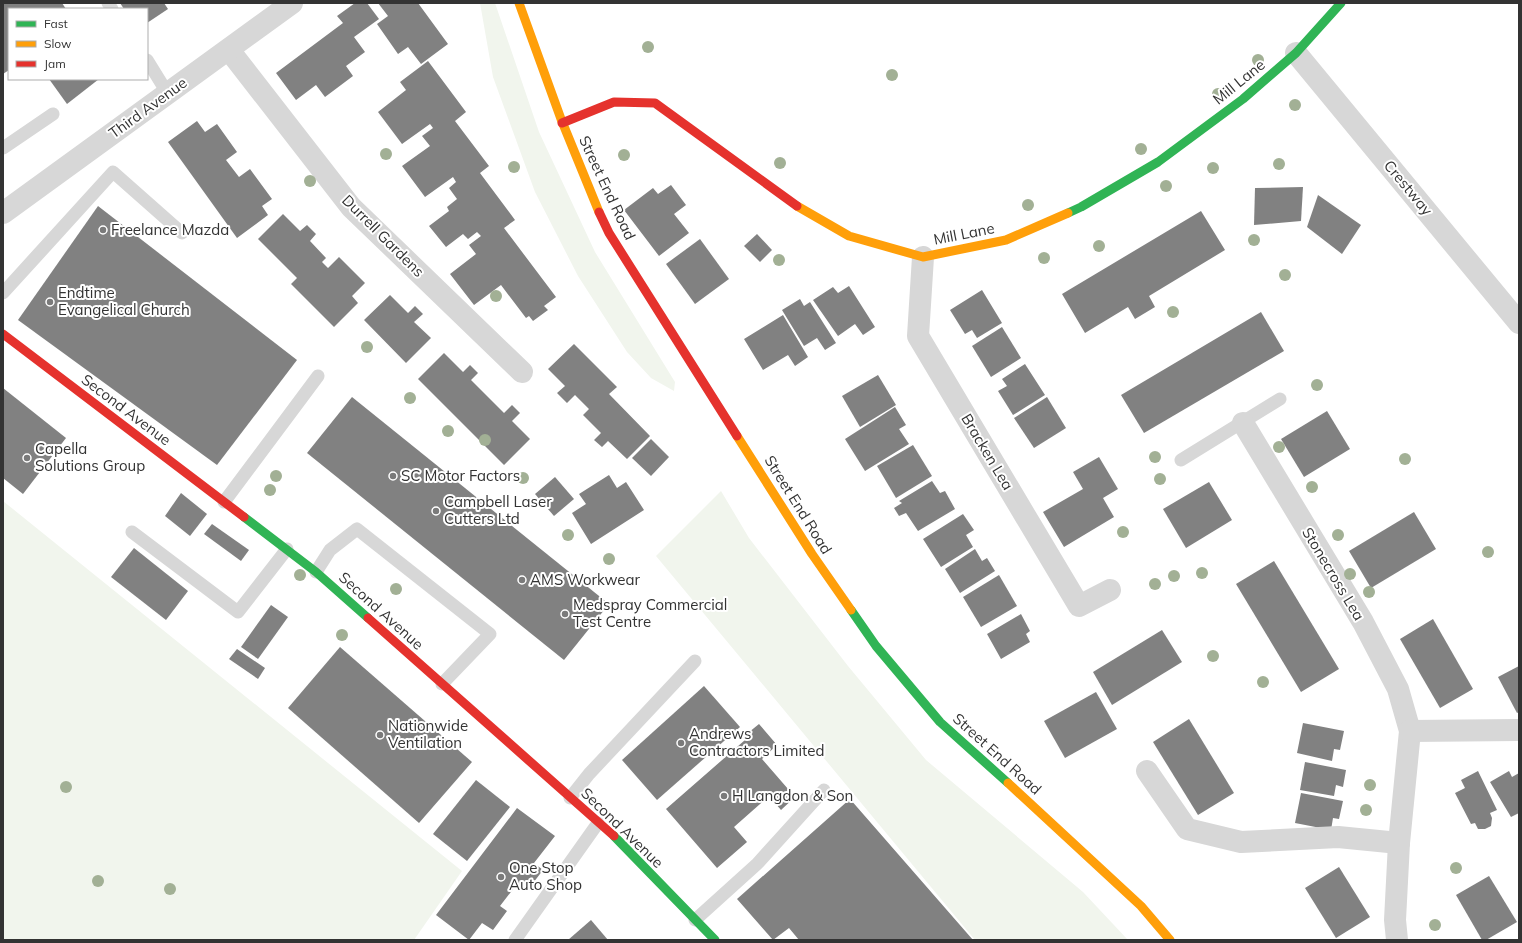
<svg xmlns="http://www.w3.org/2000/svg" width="1522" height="943" font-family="Mulish,sans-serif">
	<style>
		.green { fill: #f1f5ed }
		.building { fill: #818181 }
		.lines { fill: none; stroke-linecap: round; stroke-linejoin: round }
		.lane { stroke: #d7d7d7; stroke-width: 13 }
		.street { stroke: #d7d7d7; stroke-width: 22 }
		.fast { stroke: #30b455; stroke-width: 9 }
		.slow { stroke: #ff9f0a; stroke-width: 9 }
		.jam { stroke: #e5322d; stroke-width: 9 }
		.tree { fill: #a2b095 }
		.poi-dot { fill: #7a7a7a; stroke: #fff; stroke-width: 1.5 }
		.labels { text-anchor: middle; stroke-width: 4; stroke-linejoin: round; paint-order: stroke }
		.street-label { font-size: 15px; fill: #333; stroke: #fff }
		.poi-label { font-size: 15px; fill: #333; stroke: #fff; text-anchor: start }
	</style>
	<rect width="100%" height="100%" fill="#fff"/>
	<g class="green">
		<path d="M480,3H495L539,132L595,252L675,382L674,391L651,378L627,352L578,276L535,192L493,77Z"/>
		<path d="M721,491L749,538L848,666L926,760L1083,892L1128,940H975L656,556Z"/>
		<path d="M3,501L462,871L414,940H3Z"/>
	</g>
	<g class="building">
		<path d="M3,3H62L66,9H9V70L3,74Z"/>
		<path d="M120,3H164L168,9L147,23V9H124Z"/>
		<path d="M355,3H367L379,19L354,37L365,52L346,66L353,76L325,97L316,85L296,100L276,73L343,23L337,16Z"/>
		<path d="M378,3H418L448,44L421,64L408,47L398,54L377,24L388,16Z"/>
		<path d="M428,61L466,112L455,121L489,166L480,173L515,220L504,228L556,297L544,306L548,310L533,321L529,316L526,318L501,285L474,305L450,274L476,254L469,245L481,236L477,232L468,239L463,234L446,247L429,226L449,211L447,207L457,199L449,188L456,182L453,177L425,197L402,166L430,146L422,136L433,128L430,124L402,144L378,112L406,90L400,82Z"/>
		<path d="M49,79H99L67,104Z"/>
		<path d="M197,121L205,132L217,124L237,152L226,160L239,177L250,169L272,199L262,206L268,215L237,238L168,142Z"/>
		<path d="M671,185L686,205L674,214L689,233L659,256L624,210L653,188L658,194Z"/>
		<path d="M1303,187L1301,221L1254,225L1255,188Z"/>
		<path d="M1318,195L1361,225L1342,254L1307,227Z"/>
		<path d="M98,206L297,360L217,465L18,320Z"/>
		<path d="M1201,211L1225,250L1149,296L1155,307L1135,319L1128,307L1085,333L1062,294Z"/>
		<path d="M283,214L300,231L307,225L316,234L310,241L326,258L322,262L328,268L339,257L365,283L352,296L358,303L334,327L291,284L297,278L258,239Z"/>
		<path d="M757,234L772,250L760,262L744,246Z"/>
		<path d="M700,239L729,279L695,304L666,264Z"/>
		<path d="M849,286L875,327L863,335L855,324L838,336L813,300L833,287L838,293Z"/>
		<path d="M982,290L1002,323L977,338L972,330L965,334L950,310Z"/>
		<path d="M390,295L408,313L415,306L423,314L414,322L431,338L406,363L364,320Z"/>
		<path d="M800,299L804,306L810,302L836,343L825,350L817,338L804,346L782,310Z"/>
		<path d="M1261,312L1284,351L1144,433L1121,395Z"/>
		<path d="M783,315L808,357L795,366L788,355L763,370L744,339Z"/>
		<path d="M1002,327L1021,358L991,377L972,346Z"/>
		<path d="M574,344L617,387L609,394L650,436L627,459L608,441L602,447L594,440L601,433L583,415L589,409L575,395L567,403L557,393L565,386L548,369Z"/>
		<path d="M444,353L463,372L470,365L478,373L471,380L504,413L512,405L520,413L512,421L530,439L504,465L418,379Z"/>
		<path d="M1025,364L1045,395L1013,415L998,391L1007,386L1002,379Z"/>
		<path d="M878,375L896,405L860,427L842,396Z"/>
		<path d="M3,388L66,438L23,494L3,478Z"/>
		<path d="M352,397L609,604L564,660L307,453Z"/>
		<path d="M1047,397L1066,428L1034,448L1014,418Z"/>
		<path d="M895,407L906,425L899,429L909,444L865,471L845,439Z"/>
		<path d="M1327,411L1350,449L1304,477L1281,439Z"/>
		<path d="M651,439L669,457L651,476L632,458Z"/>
		<path d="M913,445L932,476L896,498L877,466Z"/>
		<path d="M1099,457L1118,489L1103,498L1114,517L1064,547L1043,512L1083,489L1073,472Z"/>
		<path d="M609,475L617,488L626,482L644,510L591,544L572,513L586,504L579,494Z"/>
		<path d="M555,477L574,499L554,516L535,494Z"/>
		<path d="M932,481L940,493L945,491L955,509L918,531L906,513L899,516L894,508L902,503L899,501Z"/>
		<path d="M1209,482L1232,520L1186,548L1163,509Z"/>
		<path d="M181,493L207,514L190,536L165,516Z"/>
		<path d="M1414,512L1436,549L1371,588L1349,551Z"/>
		<path d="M963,514L974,530L966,535L973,547L941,567L923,539Z"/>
		<path d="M212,524L249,550L241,561L204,534Z"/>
		<path d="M134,548L188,591L166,620L111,577Z"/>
		<path d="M975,549L982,561L987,558L995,571L960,593L945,569Z"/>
		<path d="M1274,561L1339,669L1301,692L1236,584Z"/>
		<path d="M999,575L1017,606L981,627L963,597Z"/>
		<path d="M271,605L288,617L258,659L241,647Z"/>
		<path d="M1021,614L1030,631L1026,634L1030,642L1001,659L987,634Z"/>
		<path d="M1433,619L1473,689L1440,708L1400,639Z"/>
		<path d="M1162,630L1182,662L1112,705L1093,672Z"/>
		<path d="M340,647L472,762L419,823L288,708Z"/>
		<path d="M237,649L265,668L258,679L229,659Z"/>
		<path d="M1519,666V712L1517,713L1498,677Z"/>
		<path d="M704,686L740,727L657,800L622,760Z"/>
		<path d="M1096,692L1117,729L1065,758L1044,721Z"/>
		<path d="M1189,719L1234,793L1198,815L1153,742Z"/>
		<path d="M1303,723L1344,731L1340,750L1334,749L1332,761L1297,753Z"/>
		<path d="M759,724L777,745L762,759L795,797L781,810L769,796L734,827L747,842L717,868L666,809L745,740L743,737Z"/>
		<path d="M1305,762L1346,770L1343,787L1336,785L1334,796L1300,790Z"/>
		<path d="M1478,771L1497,810L1490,813L1492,818L1491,826L1485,829H1478L1475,823L1471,824L1455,793L1465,788L1461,780Z"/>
		<path d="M1509,771L1512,777L1519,773V813L1511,817L1490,782Z"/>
		<path d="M476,780L510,807L467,861L433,834Z"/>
		<path d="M1301,793L1343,801L1339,819L1333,818L1331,830L1295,823Z"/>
		<path d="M850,799L973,940H799L789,928L773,940L737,899Z"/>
		<path d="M517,808L555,836L534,863L543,870L527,891L517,884L500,906L507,911L493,930L482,923L469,940L436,915Z"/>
		<path d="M1339,867L1370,917L1336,938L1305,888Z"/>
		<path d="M1489,876L1517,922L1486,940H1482L1456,895Z"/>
		<path d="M591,920L608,940H568Z"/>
	</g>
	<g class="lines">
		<g class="lane">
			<path d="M108,3L112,9"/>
			<path d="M147,60L168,94"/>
			<path d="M3,148L53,114"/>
			<path d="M3,293L113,172L182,233"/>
			<path d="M1181,460L1280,399"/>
			<path d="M224,502L318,376"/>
			<path d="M132,532L238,612L287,549"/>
			<path d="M316,572L330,550L357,529L490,634L442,684"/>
			<path d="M570,798L589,774L695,661"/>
			<path d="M695,920L757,864L824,790"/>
			<path d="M515,940L598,823"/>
		</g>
		<g class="street">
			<path d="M229,50L351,207L522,372"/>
			<path d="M1296,53L1519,323"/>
			<path d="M3,213L292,3"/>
			<path d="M923,257L918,336L1079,606L1110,590"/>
			<path d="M1243,423L1363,622L1398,689L1410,731L1399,843"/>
			<path d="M1410,731L1519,730"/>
			<path d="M1147,771L1187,829L1241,842L1338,837L1399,843L1395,920L1397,940"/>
		</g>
		<g class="fast">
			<path d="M1068,213L1081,207L1158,162L1243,99L1296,53L1341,3"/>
			<path d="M244,517L316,572L368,618"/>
			<path d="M851,610L876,646L940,722L1008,783"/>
			<path d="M614,836L715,940"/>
		</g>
		<g class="slow">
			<path d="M519,3L561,119L599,212"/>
			<path d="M797,206L849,236L923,257L1006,240L1068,213"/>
			<path d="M737,436L812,554L851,610"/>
			<path d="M1008,783L1141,906L1170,940"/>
		</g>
		<g class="jam">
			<path d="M562,123L614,102L655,103L797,206"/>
			<path d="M599,212L609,233L737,436"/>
			<path d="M3,334L244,517"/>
			<path d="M368,618L614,836"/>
		</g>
	</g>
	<g class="tree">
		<circle cx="648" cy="47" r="6"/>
		<circle cx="1258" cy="60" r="6"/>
		<circle cx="892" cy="75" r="6"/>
		<circle cx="1218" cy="94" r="6"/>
		<circle cx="1295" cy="105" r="6"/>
		<circle cx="1141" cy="149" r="6"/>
		<circle cx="386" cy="154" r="6"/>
		<circle cx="624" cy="155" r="6"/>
		<circle cx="780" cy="163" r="6"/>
		<circle cx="1279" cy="164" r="6"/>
		<circle cx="514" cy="167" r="6"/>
		<circle cx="1213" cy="168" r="6"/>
		<circle cx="310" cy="181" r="6"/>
		<circle cx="1166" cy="186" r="6"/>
		<circle cx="1028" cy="205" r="6"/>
		<circle cx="1254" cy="240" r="6"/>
		<circle cx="1099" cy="246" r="6"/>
		<circle cx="1044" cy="258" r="6"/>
		<circle cx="779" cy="260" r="6"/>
		<circle cx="1285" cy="275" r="6"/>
		<circle cx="496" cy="296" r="6"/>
		<circle cx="1173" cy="312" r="6"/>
		<circle cx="367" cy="347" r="6"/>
		<circle cx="1317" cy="385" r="6"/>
		<circle cx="410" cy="398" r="6"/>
		<circle cx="448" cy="431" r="6"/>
		<circle cx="485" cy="440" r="6"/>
		<circle cx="1279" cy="447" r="6"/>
		<circle cx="1155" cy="457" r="6"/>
		<circle cx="1405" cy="459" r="6"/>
		<circle cx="276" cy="476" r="6"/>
		<circle cx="523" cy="478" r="6"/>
		<circle cx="1160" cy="479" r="6"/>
		<circle cx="1312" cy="487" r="6"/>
		<circle cx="270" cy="490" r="6"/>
		<circle cx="1123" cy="532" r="6"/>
		<circle cx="568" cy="535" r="6"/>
		<circle cx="1338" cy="535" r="6"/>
		<circle cx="1488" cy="552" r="6"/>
		<circle cx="609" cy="559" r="6"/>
		<circle cx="1202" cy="573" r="6"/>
		<circle cx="1350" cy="574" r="6"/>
		<circle cx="300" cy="575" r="6"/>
		<circle cx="1174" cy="576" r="6"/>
		<circle cx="1155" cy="584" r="6"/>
		<circle cx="396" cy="589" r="6"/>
		<circle cx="1369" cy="592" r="6"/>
		<circle cx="342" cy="635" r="6"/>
		<circle cx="1213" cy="656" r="6"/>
		<circle cx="1263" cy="682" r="6"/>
		<circle cx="1370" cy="785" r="6"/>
		<circle cx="66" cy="787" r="6"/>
		<circle cx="1366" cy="810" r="6"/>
		<circle cx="1456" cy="868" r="6"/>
		<circle cx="98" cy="881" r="6"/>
		<circle cx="170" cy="889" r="6"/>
		<circle cx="1435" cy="925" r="6"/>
	</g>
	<g class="poi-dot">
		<circle cx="103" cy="230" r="4"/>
		<circle cx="50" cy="302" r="4"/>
		<circle cx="27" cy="458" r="4"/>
		<circle cx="393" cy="476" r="4"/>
		<circle cx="436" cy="511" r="4"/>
		<circle cx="522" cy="580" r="4"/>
		<circle cx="565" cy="614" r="4"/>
		<circle cx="380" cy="735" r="4"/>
		<circle cx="681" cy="743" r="4"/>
		<circle cx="724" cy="796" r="4"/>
		<circle cx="501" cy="877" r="4"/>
	</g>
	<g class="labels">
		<g class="street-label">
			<text transform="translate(1239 82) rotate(-39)" y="5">Mill Lane</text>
			<text transform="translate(148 108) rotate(-36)" y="5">Third Avenue</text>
			<text transform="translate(607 188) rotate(65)" y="5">Street End Road</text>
			<text transform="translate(1408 188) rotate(50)" y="5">Crestway</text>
			<text transform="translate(964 234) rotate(-11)" y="5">Mill Lane</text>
			<text transform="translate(383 236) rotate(45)" y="5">Durrell Gardens</text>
			<text transform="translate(126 410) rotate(37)" y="5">Second Avenue</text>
			<text transform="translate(987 452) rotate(59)" y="5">Bracken Lea</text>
			<text transform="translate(798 505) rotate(58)" y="5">Street End Road</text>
			<text transform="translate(1333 574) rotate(59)" y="5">Stonecross Lea</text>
			<text transform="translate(381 611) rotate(42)" y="5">Second Avenue</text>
			<text transform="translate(997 754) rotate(42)" y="5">Street End Road</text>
			<text transform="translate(622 828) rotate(44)" y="5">Second Avenue</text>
		</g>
		<g class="poi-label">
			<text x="111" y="235">Freelance Mazda</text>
			<text x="58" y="298">Endtime<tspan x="58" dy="17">Evangelical Church</tspan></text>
			<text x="35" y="454">Capella<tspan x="35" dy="17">Solutions Group</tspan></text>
			<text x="401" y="481">SC Motor Factors</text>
			<text x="444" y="507">Campbell Laser<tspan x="444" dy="17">Cutters Ltd</tspan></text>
			<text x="530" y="585">AMS Workwear</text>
			<text x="573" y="610">Medspray Commercial<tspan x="573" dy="17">Test Centre</tspan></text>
			<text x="388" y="731">Nationwide<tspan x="388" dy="17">Ventilation</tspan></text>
			<text x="689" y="739">Andrews<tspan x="689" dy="17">Contractors Limited</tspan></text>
			<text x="732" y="801">H Langdon &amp; Son</text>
			<text x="509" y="873">One Stop<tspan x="509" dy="17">Auto Shop</tspan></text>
		</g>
	</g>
	<rect width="1522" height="943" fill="none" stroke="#333333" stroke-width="8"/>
	<rect x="8" y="8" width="140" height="72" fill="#ffffff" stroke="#adadad"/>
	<rect x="16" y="21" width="20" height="6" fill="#30b455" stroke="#adadad"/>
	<text x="44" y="28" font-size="12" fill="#333333">Fast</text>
	<rect x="16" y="41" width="20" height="6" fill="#ff9f0a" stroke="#adadad"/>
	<text x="44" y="48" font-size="12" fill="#333333">Slow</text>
	<rect x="16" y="61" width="20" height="6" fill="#e5322d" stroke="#adadad"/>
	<text x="44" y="68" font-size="12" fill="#333333">Jam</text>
</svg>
